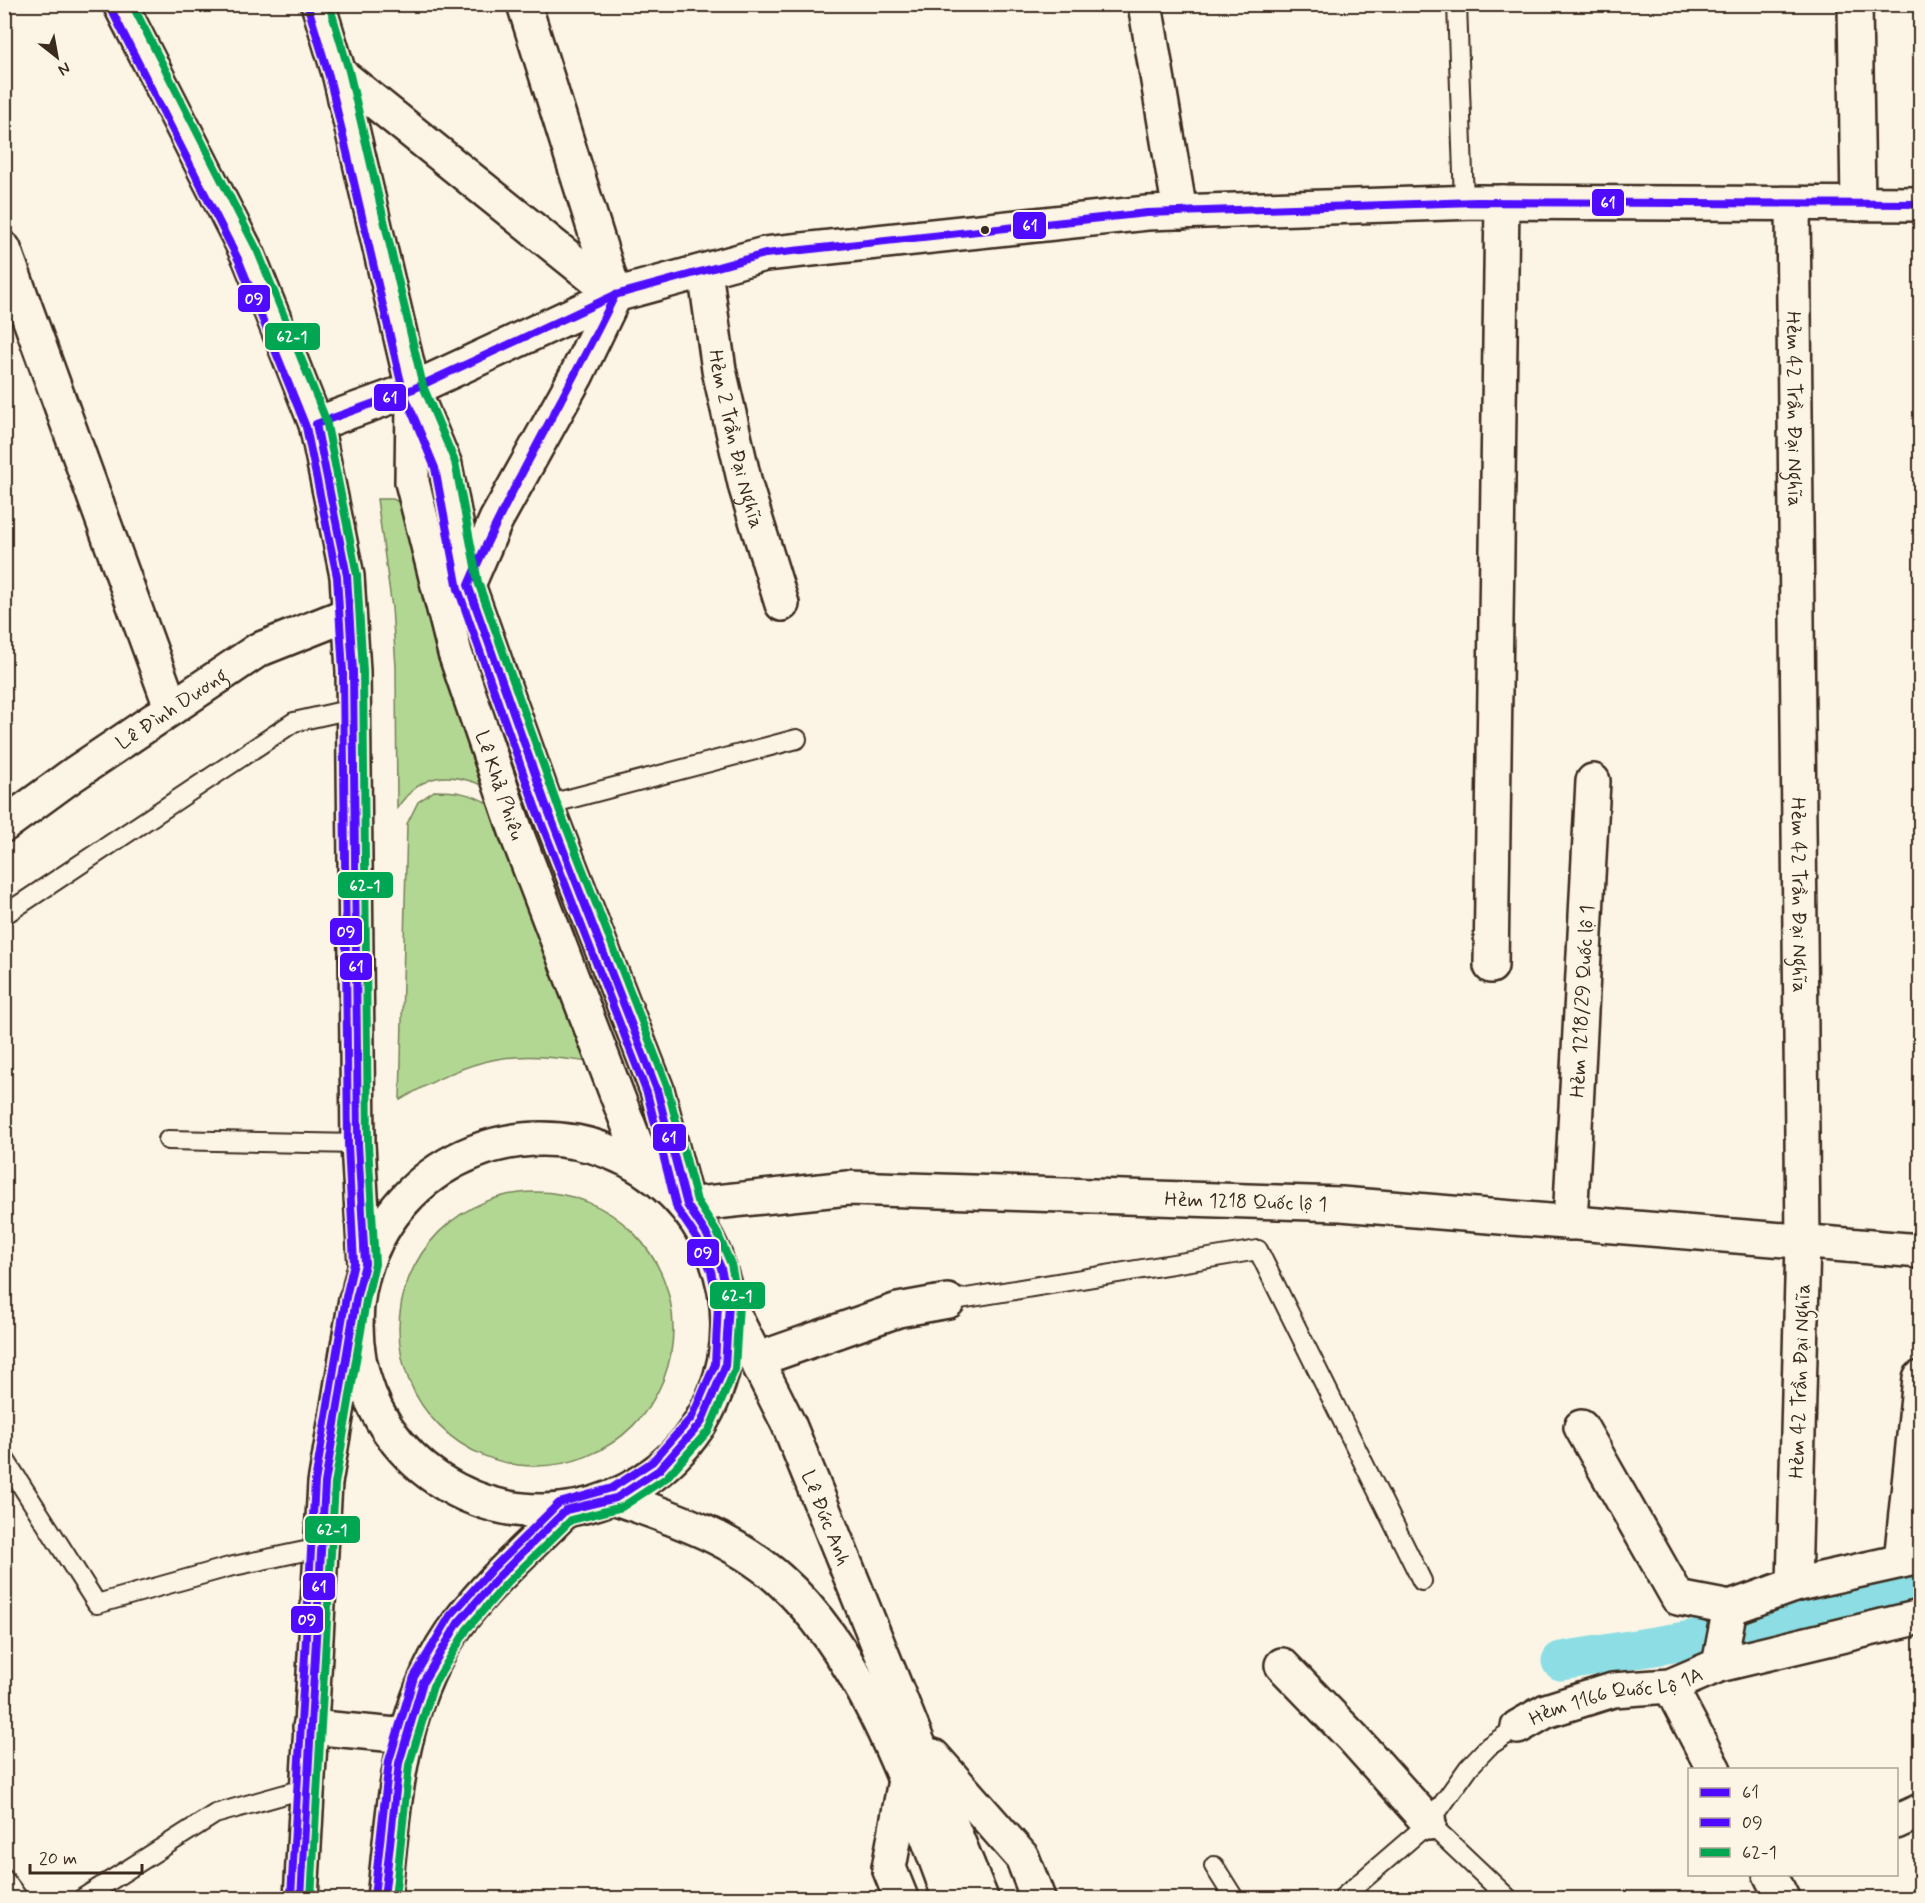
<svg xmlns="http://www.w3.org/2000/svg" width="1925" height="1903" font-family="Mynerve,sans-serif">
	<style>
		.green { fill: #b2d793; stroke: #768058; stroke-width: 1.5 }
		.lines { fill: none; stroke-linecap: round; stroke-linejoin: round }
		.canal { stroke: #8cdee4; stroke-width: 39 }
		.lane-casing { stroke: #3b2a1e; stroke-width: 22 }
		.street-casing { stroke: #3b2a1e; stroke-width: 38 }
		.secondary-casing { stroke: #3b2a1e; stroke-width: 38 }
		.primary-casing { stroke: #3b2a1e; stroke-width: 38 }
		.highway-casing { stroke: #3b2a1e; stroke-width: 38 }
		.lane { stroke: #fcf5e5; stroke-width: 18 }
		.street { stroke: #fcf5e5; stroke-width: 33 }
		.secondary { stroke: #fcf5e5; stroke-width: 33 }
		.primary { stroke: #fcf5e5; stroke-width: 33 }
		.highway { stroke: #fcf5e5; stroke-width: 33 }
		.bus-1-casing { stroke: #fcf5e5; stroke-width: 12 }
		.bus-2-casing { stroke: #fcf5e5; stroke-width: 12 }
		.bus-3-casing { stroke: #fcf5e5; stroke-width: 12 }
		.bus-1 { stroke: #4f0aff; stroke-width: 8 }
		.bus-2 { stroke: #4f0aff; stroke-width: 8 }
		.bus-3 { stroke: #00a651; stroke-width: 8 }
		.bus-dot { fill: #3b2a1e; stroke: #fcf5e5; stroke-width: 2 }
		.labels { text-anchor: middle; stroke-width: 4.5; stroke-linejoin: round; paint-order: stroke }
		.street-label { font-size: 20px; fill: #3b2a1e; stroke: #fcf5e5 }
		.line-badge { stroke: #fcf5e5; stroke-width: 2 }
		.badge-label { font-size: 16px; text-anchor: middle; font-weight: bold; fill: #fff }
	</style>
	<rect width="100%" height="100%" fill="#fcf5e5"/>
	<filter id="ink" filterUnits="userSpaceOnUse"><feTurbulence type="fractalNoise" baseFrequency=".0167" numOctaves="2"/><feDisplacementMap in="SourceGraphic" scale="12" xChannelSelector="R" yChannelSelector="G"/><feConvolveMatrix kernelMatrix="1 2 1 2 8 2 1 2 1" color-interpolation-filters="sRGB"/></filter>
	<g filter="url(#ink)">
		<g class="green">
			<path d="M377,499H393L401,503L494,790C454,772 425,768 397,808L396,667L392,608Z"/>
			<path d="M434,791C456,791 471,793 489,804L595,1063C508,1049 476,1056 400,1100L407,824L418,802Z"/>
			<circle cx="536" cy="1329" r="137"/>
		</g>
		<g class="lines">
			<path class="canal" d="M1561,1661L1735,1633L1920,1586"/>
			<defs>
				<g id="lane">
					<path d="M1457,4L1464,202"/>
					<path d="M546,805L797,739"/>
					<path d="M4,915L294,722L352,709"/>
					<path d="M168,1140L358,1144"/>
					<path d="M948,1301L1258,1250L1422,1581"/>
					<path d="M4,1458L97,1604L229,1567L319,1548"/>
					<path d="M1429,1823L1508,1898"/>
					<path d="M1214,1866L1234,1898"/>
					<path d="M4,1879L18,1898"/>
					<path d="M83,1898L215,1814L307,1788"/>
					<path d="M1342,1898L1429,1823L1469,1767L1489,1746L1518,1727"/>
				</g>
				<g id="street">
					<path d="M524,4L615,295"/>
					<path d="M1145,4L1180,212"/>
					<path d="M1855,4L1858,204"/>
					<path id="s1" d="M1793,205L1803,1242L1794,1585"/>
					<path d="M4,249L171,707"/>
					<path id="s2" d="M705,271L719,370L746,488L782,604"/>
					<path id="s3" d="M4,825L71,776L258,650L349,614"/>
					<path d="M1491,966L1502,202"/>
					<path id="s4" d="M687,1205L848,1188L1341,1204L1920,1251"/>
					<path id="s5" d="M1570,1223L1593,781"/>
					<path d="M756,1360L898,1310L948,1301"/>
					<path d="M1581,1427L1678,1598L1730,1608L1794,1585L1920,1557"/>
					<path d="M1901,1561L1920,1378"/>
					<path d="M1282,1665L1353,1738L1429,1823"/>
					<path d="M1719,1665L1730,1608"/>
					<path d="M1670,1686L1714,1770"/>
					<path id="s6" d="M1518,1727L1546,1711L1613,1690L1670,1686L1719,1665L1920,1617"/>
					<path d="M1896,1822L1920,1811"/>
					<path d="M1770,1874L1782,1898"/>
				</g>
				<path id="secondary" d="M316,424L413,389L615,295L765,254L1147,213L1476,202L1920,204"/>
				<g id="primary">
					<path d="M310,1727L407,1736"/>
					<path d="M301,1898L325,1483L356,1299"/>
					<path d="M384,1898C395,1803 398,1701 459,1622C490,1581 530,1546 566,1510"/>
				</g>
				<g id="highway">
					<path d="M120,4L249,257L293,366L316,424L347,576L353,671L358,1144L365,1264"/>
					<path d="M318,4L339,73L413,389L445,465L468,585L546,805L657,1090L687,1205"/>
					<path d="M339,73L615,295L576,376L496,520L468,585"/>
					<path id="s7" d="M413,402L412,482L455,653L519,840L645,1168"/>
					<circle cx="542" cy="1325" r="186"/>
					<path id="s8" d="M730,1307L789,1425L981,1898"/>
					<path d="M616,1498C673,1518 733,1538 779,1579C865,1655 911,1793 950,1898"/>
					<path d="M933,1756L1022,1857L1038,1898"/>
					<path d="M901,1898L889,1868L905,1780"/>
				</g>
			</defs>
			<use href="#lane" class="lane-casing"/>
			<use href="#street" class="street-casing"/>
			<use href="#secondary" class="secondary-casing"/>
			<use href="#primary" class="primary-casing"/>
			<use href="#highway" class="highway-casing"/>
			<use href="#lane" class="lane"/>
			<use href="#street" class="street"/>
			<use href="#secondary" class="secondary"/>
			<use href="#primary" class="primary"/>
			<use href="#highway" class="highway"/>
			<defs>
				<g id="bus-1">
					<path d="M301,1898L325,1483L356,1299L365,1264L358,1144L353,671L347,576L316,424L413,389L615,295L765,254L1147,213L1476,202L1920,204"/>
					<path d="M384,1898L399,1763L423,1682L458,1623L499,1576L566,1510L616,1498L659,1470L701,1423L725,1366L729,1304L721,1268L707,1235L687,1205L657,1090L546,805L468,585C511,485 568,393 615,295"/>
				</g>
				<g id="bus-2">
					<path d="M308,7L329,76L403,391L435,468L458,589L536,809L647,1093L677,1209L698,1240L711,1271L718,1305L715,1364L692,1417L652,1462L612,1488L559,1503L492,1569L450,1616L414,1677L389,1761L374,1897"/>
					<path d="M111,9L239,261L283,370L306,427L337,577L343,671L348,1144L354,1263L346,1297L315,1482L291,1897"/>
				</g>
				<g id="bus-3">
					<path d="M132,4L258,252L326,420L357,575L363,671L368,1144L375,1264L366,1301L335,1484L311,1898"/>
					<path d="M329,4L349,71L423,386L455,462L478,582L556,801L667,1086L697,1201L716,1230L731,1264L739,1304L735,1369L709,1430L666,1478L622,1507L571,1520L507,1583L467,1629L433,1686L409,1765L395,1898"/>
				</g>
			</defs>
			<use href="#bus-1" class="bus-1-casing"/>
			<use href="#bus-2" class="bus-2-casing"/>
			<use href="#bus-3" class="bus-3-casing"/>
			<use href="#bus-1" class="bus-1"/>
			<use href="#bus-2" class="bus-2"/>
			<use href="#bus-3" class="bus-3"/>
		</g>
	</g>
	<circle class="bus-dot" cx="985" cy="230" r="5"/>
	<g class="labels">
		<g class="street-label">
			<text dy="7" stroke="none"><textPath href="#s1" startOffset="204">Hẻm 42 Trần Đại Nghĩa</textPath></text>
			<text dy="7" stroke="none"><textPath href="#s2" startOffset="171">Hẻm 2 Trần Đại Nghĩa</textPath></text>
			<text dy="7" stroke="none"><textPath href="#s3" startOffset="204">Lê Đình Dương</textPath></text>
			<text dy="7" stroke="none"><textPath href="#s7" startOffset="396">Lê Khả Phiêu</textPath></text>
			<text dy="7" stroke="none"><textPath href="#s1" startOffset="690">Hẻm 42 Trần Đại Nghĩa</textPath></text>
			<text dy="7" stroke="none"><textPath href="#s5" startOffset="222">Hẻm 1218/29 Quốc lộ 1</textPath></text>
			<text dy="7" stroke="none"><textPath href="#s4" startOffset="560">Hẻm 1218 Quốc lộ 1</textPath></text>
			<text transform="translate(1799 1381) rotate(-88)" y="7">Hẻm 42 Trần Đại Nghĩa</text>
			<text dy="7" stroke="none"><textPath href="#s8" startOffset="232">Lê Đức Anh</textPath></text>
			<text dy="7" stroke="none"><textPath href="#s6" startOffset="104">Hẻm 1166 Quốc Lộ 1A</textPath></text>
		</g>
	</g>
	<g class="line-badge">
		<rect x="1591" y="188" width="34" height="29" rx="6" fill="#4f0aff"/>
		<rect x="1012" y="211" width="35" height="29" rx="6" fill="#4f0aff"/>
		<rect x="237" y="284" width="34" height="29" rx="6" fill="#4f0aff"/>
		<rect x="264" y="322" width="57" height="29" rx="6" fill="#00a651"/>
		<rect x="373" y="383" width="34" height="29" rx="6" fill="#4f0aff"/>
		<rect x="337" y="871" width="57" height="28" rx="6" fill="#00a651"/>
		<rect x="329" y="917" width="34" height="29" rx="6" fill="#4f0aff"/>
		<rect x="339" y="952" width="34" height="29" rx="6" fill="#4f0aff"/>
		<rect x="652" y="1123" width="35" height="29" rx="6" fill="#4f0aff"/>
		<rect x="686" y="1238" width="34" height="29" rx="6" fill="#4f0aff"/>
		<rect x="709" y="1281" width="57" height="29" rx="6" fill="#00a651"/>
		<rect x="304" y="1515" width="57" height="29" rx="6" fill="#00a651"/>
		<rect x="302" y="1572" width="34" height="29" rx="6" fill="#4f0aff"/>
		<rect x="290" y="1605" width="34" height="29" rx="6" fill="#4f0aff"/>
	</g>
	<g class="badge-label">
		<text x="1608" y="208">61</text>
		<text x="1030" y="231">61</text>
		<text x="254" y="304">09</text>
		<text x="292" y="342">62-1</text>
		<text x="390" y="403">61</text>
		<text x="365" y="891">62-1</text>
		<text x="346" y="937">09</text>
		<text x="356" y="972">61</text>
		<text x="669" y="1143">61</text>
		<text x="703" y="1258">09</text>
		<text x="737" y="1301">62-1</text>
		<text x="332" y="1535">62-1</text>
		<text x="319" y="1592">61</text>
		<text x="307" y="1625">09</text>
	</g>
	<rect width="1925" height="1903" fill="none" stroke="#fcf5e5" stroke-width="24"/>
	<rect x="12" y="12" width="1901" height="1879" fill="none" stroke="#3b2a1e" stroke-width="2" filter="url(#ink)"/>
	<rect x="1688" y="1768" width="210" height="108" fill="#fcf5e5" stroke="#afa495" stroke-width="1.5"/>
	<rect x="1700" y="1788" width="30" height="9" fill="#4f0aff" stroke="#afa495" stroke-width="1.5"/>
	<text x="1742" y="1798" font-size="18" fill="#3b2a1e">61</text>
	<rect x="1700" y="1818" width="30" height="9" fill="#4f0aff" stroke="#afa495" stroke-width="1.5"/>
	<text x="1742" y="1828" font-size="18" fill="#3b2a1e">09</text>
	<rect x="1700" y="1848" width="30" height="9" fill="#00a651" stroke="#afa495" stroke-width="1.5"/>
	<text x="1742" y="1858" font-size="18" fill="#3b2a1e">62-1</text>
	<g transform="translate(57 57) rotate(149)" stroke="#fcf5e5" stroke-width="4.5" paint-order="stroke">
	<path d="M0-4.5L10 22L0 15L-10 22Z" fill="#3b2a1e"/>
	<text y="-9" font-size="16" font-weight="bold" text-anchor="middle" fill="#3b2a1e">N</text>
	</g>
	<path d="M30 1864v9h112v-9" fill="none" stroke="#3b2a1e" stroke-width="3"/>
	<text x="39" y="1864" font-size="18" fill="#3b2a1e" stroke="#fcf5e5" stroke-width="4.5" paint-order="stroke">20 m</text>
</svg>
